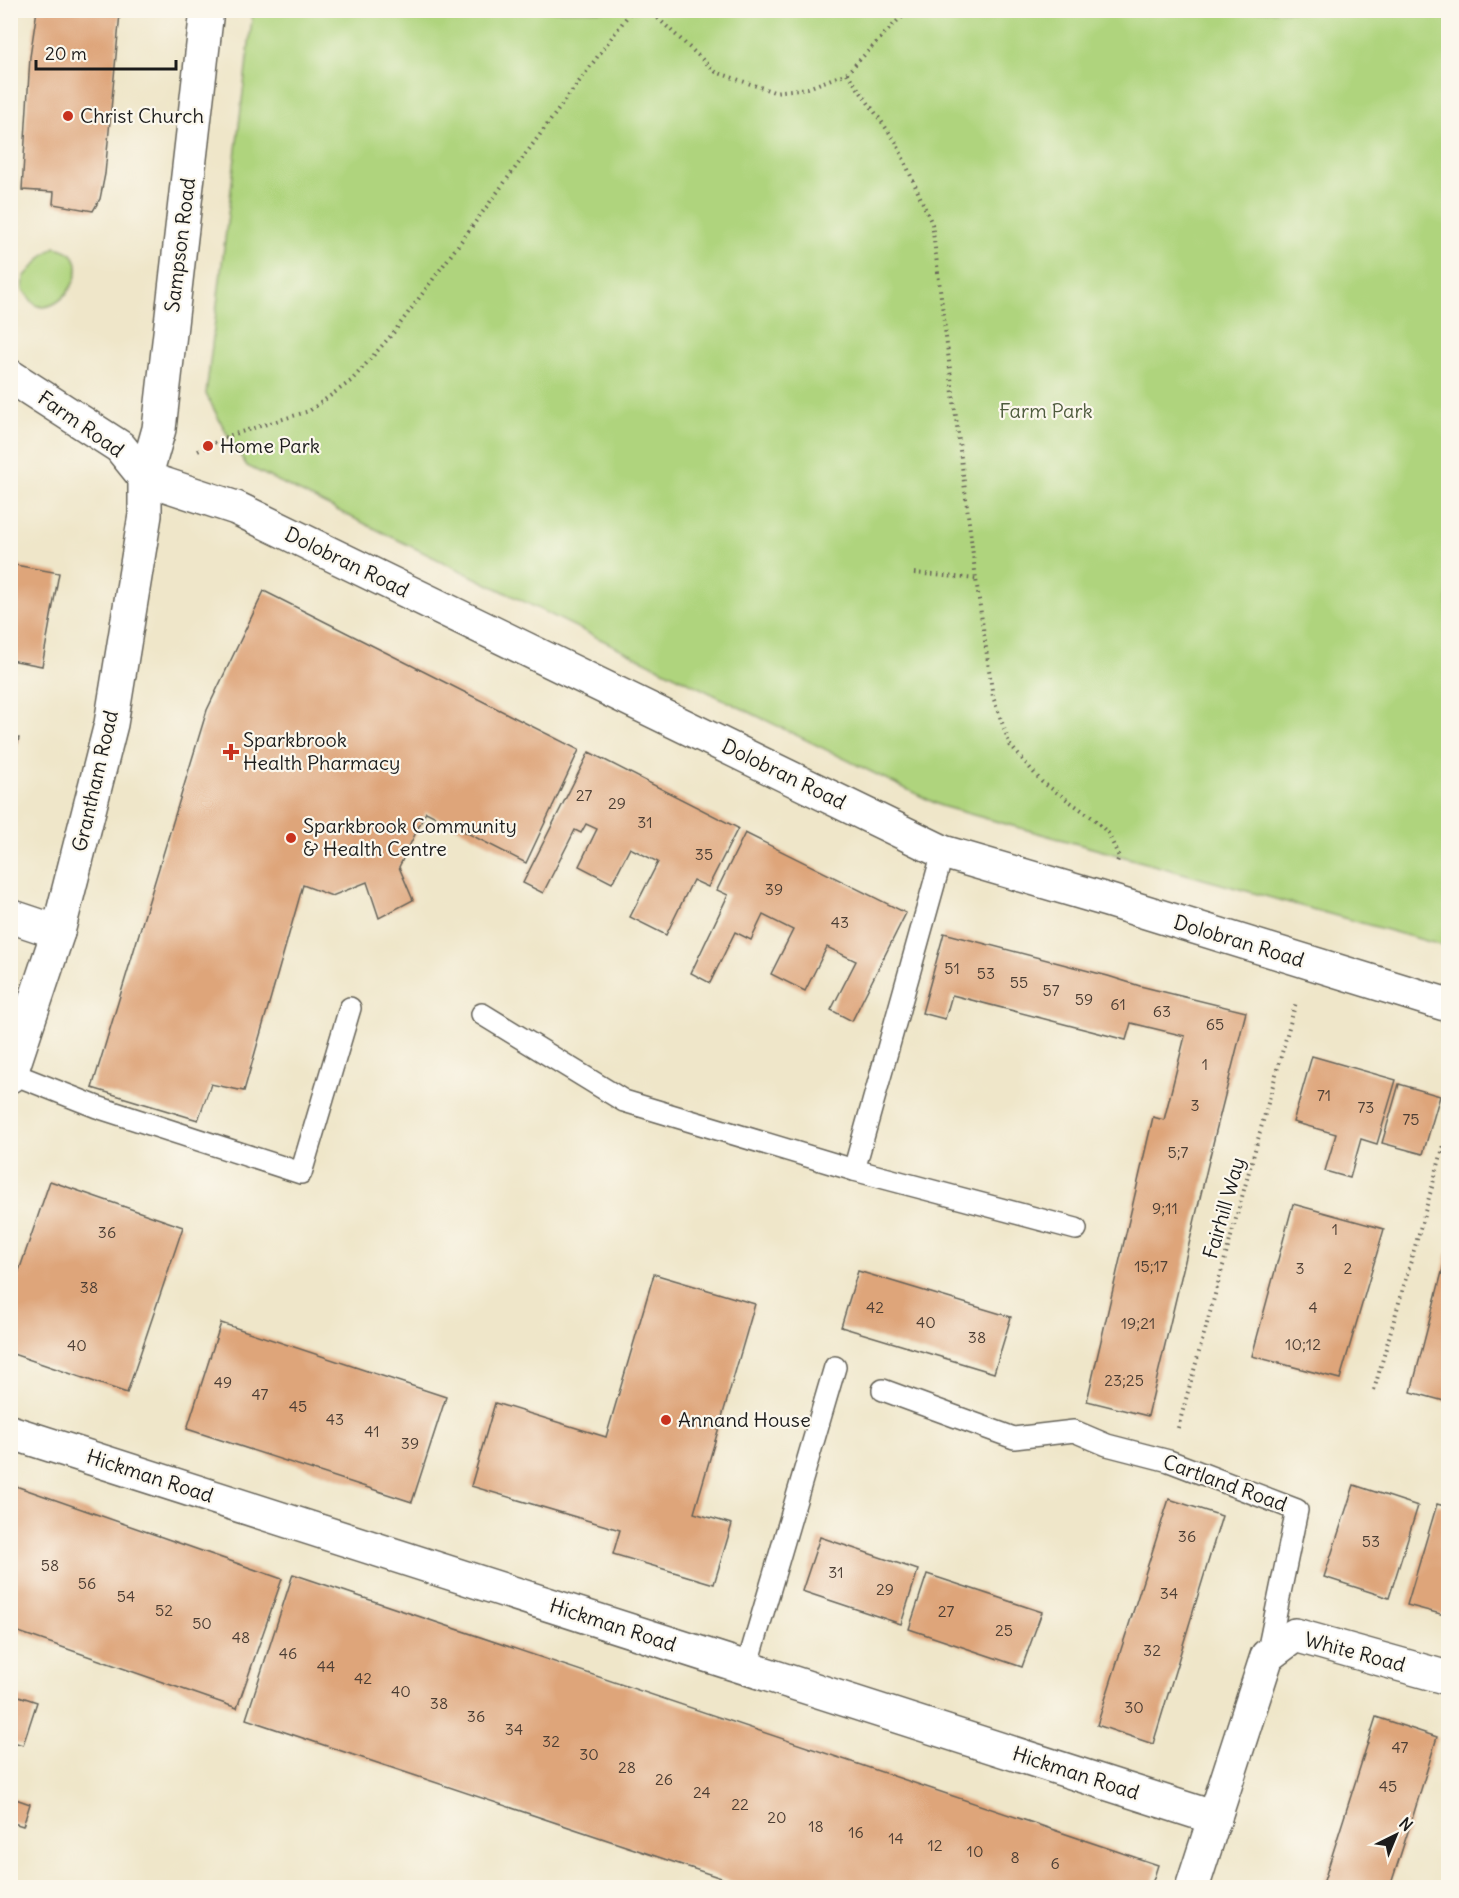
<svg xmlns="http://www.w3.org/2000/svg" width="1459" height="1898" font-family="Delius,sans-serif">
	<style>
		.green { fill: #afd47d; stroke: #66784c; stroke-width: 1.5 }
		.building { fill: #dea57a }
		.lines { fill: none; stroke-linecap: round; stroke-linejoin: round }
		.lane-casing { stroke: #666359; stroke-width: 24 }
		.street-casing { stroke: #666359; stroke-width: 36 }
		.path { stroke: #666359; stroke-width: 4; stroke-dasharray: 1.5 4.5; stroke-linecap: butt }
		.lane { stroke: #fff; stroke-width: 21 }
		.street { stroke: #fff; stroke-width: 33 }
		.poi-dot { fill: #c8321e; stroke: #fbf7ec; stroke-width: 2 }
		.labels { text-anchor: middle; stroke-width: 4.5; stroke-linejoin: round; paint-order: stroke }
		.number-label { font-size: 16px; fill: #4c3e34 }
		.poi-label { font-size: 20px; fill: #1c1c1c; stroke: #fbf7ec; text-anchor: start }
		.street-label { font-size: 20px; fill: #1c1c1c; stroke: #fbf7ec }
		.park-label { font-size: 20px; fill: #4f5c3e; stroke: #fbf7ec }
	</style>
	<rect width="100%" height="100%" fill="#fbf7ec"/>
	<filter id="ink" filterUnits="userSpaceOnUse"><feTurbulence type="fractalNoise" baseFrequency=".0167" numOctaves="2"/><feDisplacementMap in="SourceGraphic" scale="12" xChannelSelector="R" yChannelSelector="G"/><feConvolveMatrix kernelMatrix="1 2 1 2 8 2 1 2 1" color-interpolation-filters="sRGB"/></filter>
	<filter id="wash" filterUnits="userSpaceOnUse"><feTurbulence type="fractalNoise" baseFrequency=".008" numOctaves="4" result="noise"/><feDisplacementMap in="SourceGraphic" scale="24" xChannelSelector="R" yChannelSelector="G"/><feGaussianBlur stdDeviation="1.35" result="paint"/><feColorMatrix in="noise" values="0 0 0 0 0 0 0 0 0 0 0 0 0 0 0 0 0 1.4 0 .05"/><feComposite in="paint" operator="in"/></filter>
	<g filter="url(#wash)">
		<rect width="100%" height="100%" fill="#efe6c9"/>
		<g class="green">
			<path d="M253,11H1448V947L941,806L247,466L228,436L206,394Z"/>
			<path d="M55,247C59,248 65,249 69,252C93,268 58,317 36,305C31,302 27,294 23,290L24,277L44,255Z"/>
		</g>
		<g id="blocks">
			<g class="building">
				<path d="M37,10H99L120,13L105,174L100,199L93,211L53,204L54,192L22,190L30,57Z"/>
				<path d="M10,564L59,573L42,666L10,660Z"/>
				<path d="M264,591L579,750L526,863L426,812L399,867L413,900L379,918L367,882L332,896L303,885L244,1091L211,1084L198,1120L92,1088L207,710Z"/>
				<path d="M10,736L19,738L11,767H10Z"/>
				<path d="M589,752L738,828L708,887L693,880L666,935L630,917L658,862L630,848L612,883L579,866L597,829L586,824L581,833L575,830L543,893L523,883Z"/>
				<path d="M745,833L906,913L852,1021L831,1010L856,961L827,947L805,991L771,974L793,930L763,915L751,940L735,932L710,983L691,973L728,895L717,890Z"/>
				<path d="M944,933L1108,976L1140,986L1246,1012L1216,1131L1148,1416L1087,1401L1153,1117L1164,1120L1185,1036L1131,1023L1126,1040L952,995L945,1019L922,1013Z"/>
				<path d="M1312,1056L1396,1080L1377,1144L1361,1139L1350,1178L1325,1171L1336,1134L1293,1122Z"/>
				<path d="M1399,1084L1440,1096L1423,1154L1382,1143Z"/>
				<path d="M50,1181L183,1227L127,1393L10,1353V1297Z"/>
				<path d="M1293,1204L1384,1229L1340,1379L1252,1356Z"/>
				<path d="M1448,1249V1402L1411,1392Z"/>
				<path d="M858,1271L1011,1317L994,1373L841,1327Z"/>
				<path d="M654,1274L755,1304L694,1513L732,1524L714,1584L613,1554L620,1530L471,1486L495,1403L606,1437Z"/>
				<path d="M221,1323L446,1397L412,1502L187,1429Z"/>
				<path d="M10,1484L282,1579L237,1708L10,1629Z"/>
				<path d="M1354,1485L1418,1506L1389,1598L1324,1577Z"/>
				<path d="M1169,1499L1222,1516L1153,1744L1097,1725Z"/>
				<path d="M1437,1504L1448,1507V1616L1407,1605Z"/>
				<path d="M820,1537L918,1570L901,1624L802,1591Z"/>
				<path d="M293,1574L1158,1865L1151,1887H748L246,1719Z"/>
				<path d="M927,1574L1042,1612L1022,1667L909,1629Z"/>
				<path d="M10,1693L37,1702L23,1745L10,1741Z"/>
				<path d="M1376,1717L1437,1737L1413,1816L1390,1887H1322Z"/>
				<path d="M10,1797L30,1804L23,1826L10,1822Z"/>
			</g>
		</g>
	</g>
	<g filter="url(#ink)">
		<use href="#blocks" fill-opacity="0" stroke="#666359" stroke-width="1.5"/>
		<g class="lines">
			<defs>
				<g id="lane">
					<path d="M482,1014L624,1101L854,1170L1076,1229"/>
					<path d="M11,1073L97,1107L301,1173L350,1008"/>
					<path d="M854,1170L943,852"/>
					<path d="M883,1390L1014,1438L1074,1431L1107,1445L1169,1461L1297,1510L1267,1656"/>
					<path d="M747,1667L835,1367"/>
				</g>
				<g id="street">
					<path d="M10,376L120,447L145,478"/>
					<path d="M145,478L236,508L943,852L1107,900L1448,1005"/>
					<path d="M10,916L58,932"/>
					<path d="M10,1076L58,932L111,724L145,515V478L159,429L207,10"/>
					<path d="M10,1432L1215,1818"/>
					<path d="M1192,1888L1267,1656L1295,1635L1448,1678"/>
				</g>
			</defs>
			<use href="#lane" class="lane-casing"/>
			<use href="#street" class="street-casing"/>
			<g class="path">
				<path d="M649,10L716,72L774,92L808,88L847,73L899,19L915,10"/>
				<path d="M847,73L896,142L932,224L976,579L993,697L1010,745L1042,782L1093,818L1108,833L1119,857L1117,862"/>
				<path d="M198,451L228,436L309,411L351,381L394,332L632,10"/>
				<path d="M914,573L976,579"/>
				<path d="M1374,1390L1448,1131"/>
				<path d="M1178,1428L1296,1002"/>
			</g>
			<use href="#lane" class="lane"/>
			<use href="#street" class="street"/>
		</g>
	</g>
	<g class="poi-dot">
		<circle cx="68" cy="116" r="6"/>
		<circle cx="208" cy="446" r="6"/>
		<path d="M228 743h6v6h6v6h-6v6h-6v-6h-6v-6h6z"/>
		<circle cx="291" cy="838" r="6"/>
		<circle cx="666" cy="1420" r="6"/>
	</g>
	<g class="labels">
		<g class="number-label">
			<text x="584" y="801">27</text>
			<text x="617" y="809">29</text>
			<text x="645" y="828">31</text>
			<text x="704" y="860">35</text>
			<text x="774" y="895">39</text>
			<text x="840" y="928">43</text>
			<text x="952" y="974">51</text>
			<text x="986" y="979">53</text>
			<text x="1019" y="988">55</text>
			<text x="1051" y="996">57</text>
			<text x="1084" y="1005">59</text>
			<text x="1118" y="1010">61</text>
			<text x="1162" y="1017">63</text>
			<text x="1215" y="1030">65</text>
			<text x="1205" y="1070">1</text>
			<text x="1324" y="1101">71</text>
			<text x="1195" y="1111">3</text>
			<text x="1366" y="1113">73</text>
			<text x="1411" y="1125">75</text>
			<text x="1178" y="1158">5;7</text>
			<text x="1165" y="1214">9;11</text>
			<text x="1335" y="1235">1</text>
			<text x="107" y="1238">36</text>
			<text x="1151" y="1272">15;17</text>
			<text x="1300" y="1274">3</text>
			<text x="1348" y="1274">2</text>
			<text x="89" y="1293">38</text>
			<text x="875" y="1313">42</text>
			<text x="1313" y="1313">4</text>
			<text x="926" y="1328">40</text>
			<text x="1138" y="1329">19;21</text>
			<text x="977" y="1343">38</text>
			<text x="1303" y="1350">10;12</text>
			<text x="77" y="1351">40</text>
			<text x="1124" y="1386">23;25</text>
			<text x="223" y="1388">49</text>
			<text x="260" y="1400">47</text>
			<text x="298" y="1412">45</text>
			<text x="335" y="1425">43</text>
			<text x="372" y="1437">41</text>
			<text x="410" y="1449">39</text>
			<text x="1187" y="1542">36</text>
			<text x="1371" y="1547">53</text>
			<text x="50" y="1571">58</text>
			<text x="836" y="1578">31</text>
			<text x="87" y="1589">56</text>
			<text x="885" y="1595">29</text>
			<text x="1169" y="1599">34</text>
			<text x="126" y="1602">54</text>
			<text x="164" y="1616">52</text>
			<text x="946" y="1617">27</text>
			<text x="202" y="1629">50</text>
			<text x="1004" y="1636">25</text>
			<text x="241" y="1643">48</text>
			<text x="1152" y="1656">32</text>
			<text x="288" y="1659">46</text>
			<text x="326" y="1672">44</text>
			<text x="363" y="1684">42</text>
			<text x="401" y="1697">40</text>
			<text x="439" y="1709">38</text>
			<text x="1134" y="1713">30</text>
			<text x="476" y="1722">36</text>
			<text x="514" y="1735">34</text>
			<text x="551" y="1747">32</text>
			<text x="1400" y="1753">47</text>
			<text x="589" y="1760">30</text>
			<text x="627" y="1773">28</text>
			<text x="664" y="1785">26</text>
			<text x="1388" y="1792">45</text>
			<text x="702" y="1798">24</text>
			<text x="740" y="1810">22</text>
			<text x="777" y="1823">20</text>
			<text x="816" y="1832">18</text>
			<text x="856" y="1838">16</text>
			<text x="896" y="1844">14</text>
			<text x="935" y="1851">12</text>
			<text x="975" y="1857">10</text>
			<text x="1015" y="1863">8</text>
			<text x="1055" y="1869">6</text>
		</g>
		<g class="poi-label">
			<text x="80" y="123">Christ Church</text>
			<text x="220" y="453">Home Park</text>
			<text x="243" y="747">Sparkbrook<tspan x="243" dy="23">Health Pharmacy</tspan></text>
			<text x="303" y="833">Sparkbrook Community<tspan x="303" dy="23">&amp; Health Centre</tspan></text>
			<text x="678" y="1427">Annand House</text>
		</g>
		<g class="street-label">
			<text transform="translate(180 245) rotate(-83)" y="7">Sampson Road</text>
			<text transform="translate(81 424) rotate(35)" y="7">Farm Road</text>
			<text transform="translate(347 562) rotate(26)" y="7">Dolobran Road</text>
			<text transform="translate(784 774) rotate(26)" y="7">Dolobran Road</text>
			<text transform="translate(95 781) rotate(-77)" y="7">Grantham Road</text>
			<text transform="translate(1239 941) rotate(17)" y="7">Dolobran Road</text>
			<text transform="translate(1224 1208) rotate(-74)" y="7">Fairhill Way</text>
			<text transform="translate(150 1476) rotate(18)" y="7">Hickman Road</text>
			<text transform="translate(1225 1483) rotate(20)" y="7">Cartland Road</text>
			<text transform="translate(613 1625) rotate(18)" y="7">Hickman Road</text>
			<text transform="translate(1355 1652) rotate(15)" y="7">White Road</text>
			<text transform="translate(1076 1773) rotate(18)" y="7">Hickman Road</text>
		</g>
		<g class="park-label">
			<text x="1046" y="418">Farm Park</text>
		</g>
	</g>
	<rect width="1459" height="1898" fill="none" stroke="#fbf7ec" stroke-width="36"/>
	<g transform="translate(1396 1835) rotate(43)" stroke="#fbf7ec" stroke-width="4.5" paint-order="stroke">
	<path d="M0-4.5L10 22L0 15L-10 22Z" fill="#1c1c1c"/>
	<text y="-9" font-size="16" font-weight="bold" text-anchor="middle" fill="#1c1c1c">N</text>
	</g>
	<path d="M36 60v9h140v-9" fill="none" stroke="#1c1c1c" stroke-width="3"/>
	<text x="45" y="60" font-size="18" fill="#1c1c1c" stroke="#fbf7ec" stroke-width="4.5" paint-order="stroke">20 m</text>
</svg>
